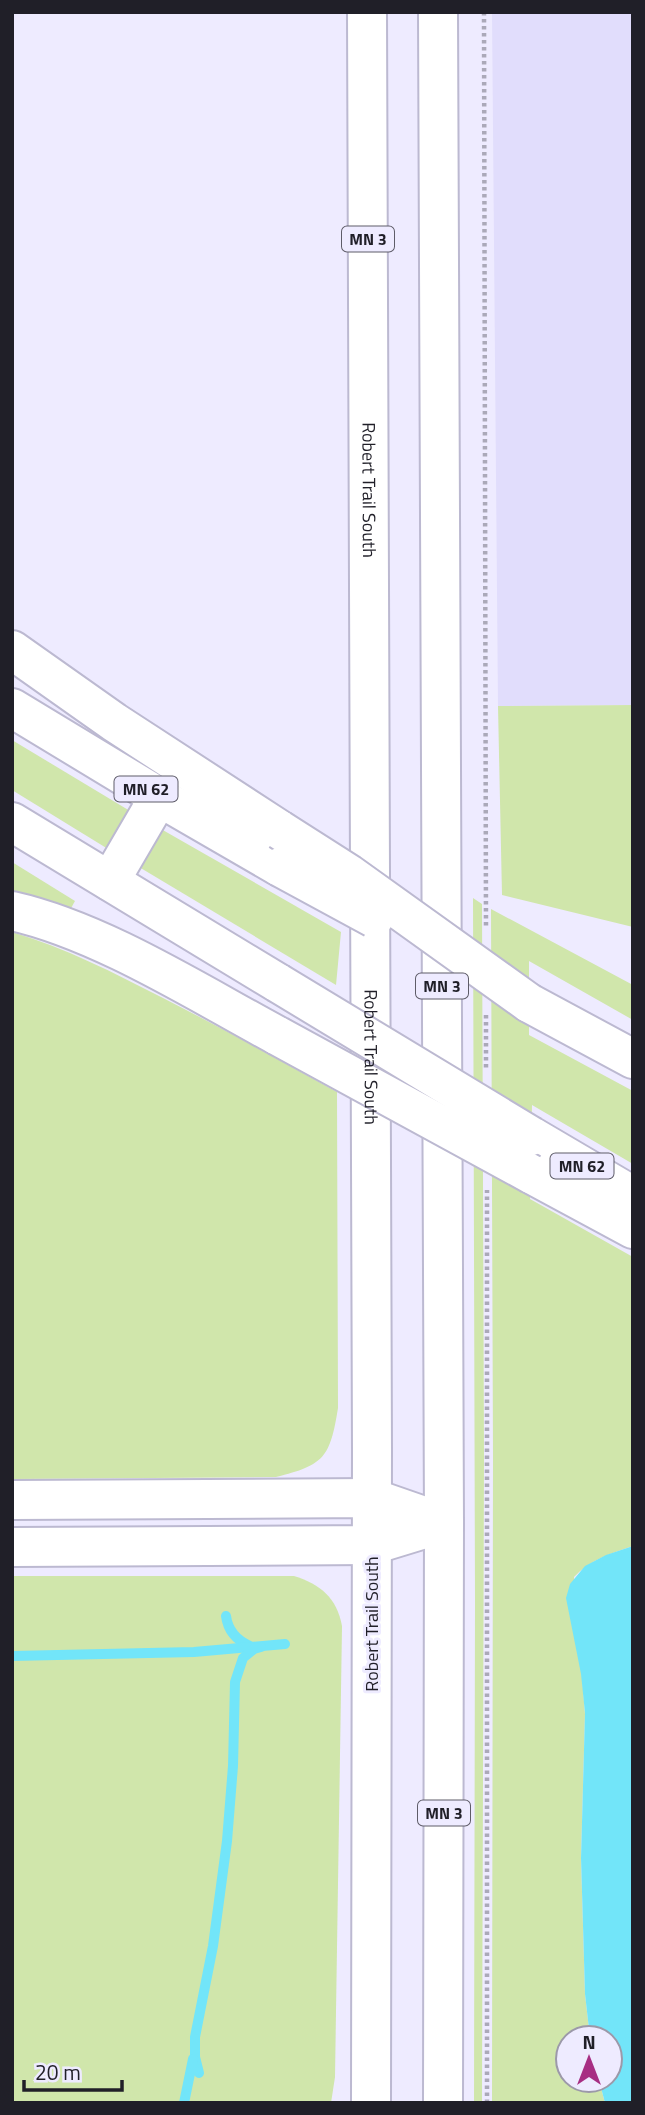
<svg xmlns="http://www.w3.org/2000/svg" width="645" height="2115" font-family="'Titillium Web',sans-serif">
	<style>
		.built { fill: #e1ddfc }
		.green { fill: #d0e6ab }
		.water { fill: #72e5f9 }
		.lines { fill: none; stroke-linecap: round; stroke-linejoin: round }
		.stream { stroke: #72e5f9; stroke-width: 10 }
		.minor-casing { stroke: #bcb9d1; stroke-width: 42 }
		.major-casing { stroke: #bcb9d1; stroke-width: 42 }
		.highway-casing { stroke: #bcb9d1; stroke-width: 42 }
		.path { stroke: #aba9b9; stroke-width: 4.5; stroke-dasharray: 3.5 3.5; stroke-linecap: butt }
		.minor { stroke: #fff; stroke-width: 38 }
		.major { stroke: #fff; stroke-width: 38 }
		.highway { stroke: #fff; stroke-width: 38 }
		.highway-bridge-casing { stroke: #bcb9d1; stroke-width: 42; stroke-linecap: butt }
		.highway-bridge { stroke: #fff; stroke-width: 38 }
		.labels { text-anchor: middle; stroke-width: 6; stroke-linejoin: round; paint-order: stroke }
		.shield { fill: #eeebff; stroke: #5e5c68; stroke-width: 2 }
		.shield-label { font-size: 16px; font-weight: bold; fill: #201f28 }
		.street-label { font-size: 18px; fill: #201f28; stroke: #eeebff }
	</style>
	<rect width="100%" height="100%" fill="#eeebff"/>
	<path class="built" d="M492,12H633V705L498,706Z"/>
	<g class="green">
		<path d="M633,705V927L502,895L498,706Z"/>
		<path d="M12,740L130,811L108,849L12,790Z"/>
		<path d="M161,829L341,932L336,985L139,867Z"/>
		<path d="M12,862L75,901L70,910L12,893Z"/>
		<path d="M473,898L482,904L484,1456L482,2103H474L475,1601Z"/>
		<path d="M491,909L633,985V1020L529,961V1035L633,1091V1164L532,1105L530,1199L633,1257V1546C611,1553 590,1560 574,1577L585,1714L581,1858L585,1994L590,2038H568V2080H599L605,2103H492L493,1456Z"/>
		<path d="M12,932C66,948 114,973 163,998C222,1028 279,1060 337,1092L338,1408C330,1457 325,1465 276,1477L12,1479Z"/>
		<path d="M12,1576H294C320,1584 337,1598 342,1626L335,2077L331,2103H12Z"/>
	</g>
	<path class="water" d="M633,1546V2103H605L599,2080H610V2038H590L585,1994L581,1858L585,1713L581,1674L566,1598L570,1584L585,1566L606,1555Z"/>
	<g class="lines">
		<g class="stream">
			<path d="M226,1616C228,1631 236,1640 250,1646"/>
			<path d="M12,1656L194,1652L285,1644"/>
			<path d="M199,2073L195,2057V2037L213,1946L227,1841L233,1766L235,1682L243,1658L254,1649L261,1647"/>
			<path d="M184,2103L193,2059"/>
		</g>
		<defs>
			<path id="minor" d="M110,881L159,797"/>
			<g id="major">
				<path id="s1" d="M367,12L372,1450L371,2103"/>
				<path d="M438,12L444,1523L443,2103"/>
			</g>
			<g id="highway">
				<path d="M12,650L114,722L280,830"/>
				<path d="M12,708L159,797L280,867"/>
				<path d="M12,822L278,983"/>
				<path d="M12,911C101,931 198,993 278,1036"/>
				<path d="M529,1003L633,1059"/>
				<path d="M531,1136L633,1196"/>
				<path d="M531,1174L633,1229"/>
				<path d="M12,1500L372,1498L444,1523"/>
				<path d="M12,1547L372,1545L444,1523"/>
			</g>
		</defs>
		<use href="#minor" class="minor-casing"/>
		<use href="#major" class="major-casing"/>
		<use href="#highway" class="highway-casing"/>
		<g class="path">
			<path d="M484,12L486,929"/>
			<path d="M486,1015V1069"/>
			<path d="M487,2103V1190"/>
		</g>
		<use href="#minor" class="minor"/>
		<use href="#major" class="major"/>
		<use href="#highway" class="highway"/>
		<defs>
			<g id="highway-bridge">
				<path d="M280,830L349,874L529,1003"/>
				<path d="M280,867L374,918"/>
				<path d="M278,983L531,1136"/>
				<path d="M278,1036L531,1174"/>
			</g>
		</defs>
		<use href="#highway-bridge" class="highway-bridge-casing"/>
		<use href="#highway-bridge" class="highway-bridge"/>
	</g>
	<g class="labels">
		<g class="shield">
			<rect x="342" y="226.5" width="52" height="25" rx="5"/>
			<rect x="114.5" y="776.5" width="63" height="25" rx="5"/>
			<rect x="416" y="973.5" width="52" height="25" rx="5"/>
			<rect x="550.5" y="1153.5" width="63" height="25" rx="5"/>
			<rect x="418" y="1800.5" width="52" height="25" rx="5"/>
		</g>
		<g class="shield-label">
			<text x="368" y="245">MN 3</text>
			<text x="146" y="795">MN 62</text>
			<text x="442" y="992">MN 3</text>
			<text x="582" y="1172">MN 62</text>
			<text x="444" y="1819">MN 3</text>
		</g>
		<g class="street-label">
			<text dy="6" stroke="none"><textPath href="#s1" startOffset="478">Robert Trail South</textPath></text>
			<text dy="6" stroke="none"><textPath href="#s1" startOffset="1045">Robert Trail South</textPath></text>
			<text transform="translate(372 1624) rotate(-90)" y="6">Robert Trail South</text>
		</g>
	</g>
	<rect width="645" height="2115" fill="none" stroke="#201f28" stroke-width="28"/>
	<g transform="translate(589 2059)"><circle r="33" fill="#eeebff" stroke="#9c99a9" stroke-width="2"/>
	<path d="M0-5L12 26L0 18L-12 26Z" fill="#a72e83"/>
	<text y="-10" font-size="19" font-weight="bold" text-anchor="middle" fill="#201f28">N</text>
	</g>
	<path d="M24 2080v10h98v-10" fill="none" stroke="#201f28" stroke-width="3.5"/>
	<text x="35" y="2080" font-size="21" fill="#201f28" stroke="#eeebff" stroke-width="5" paint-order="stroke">20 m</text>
</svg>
